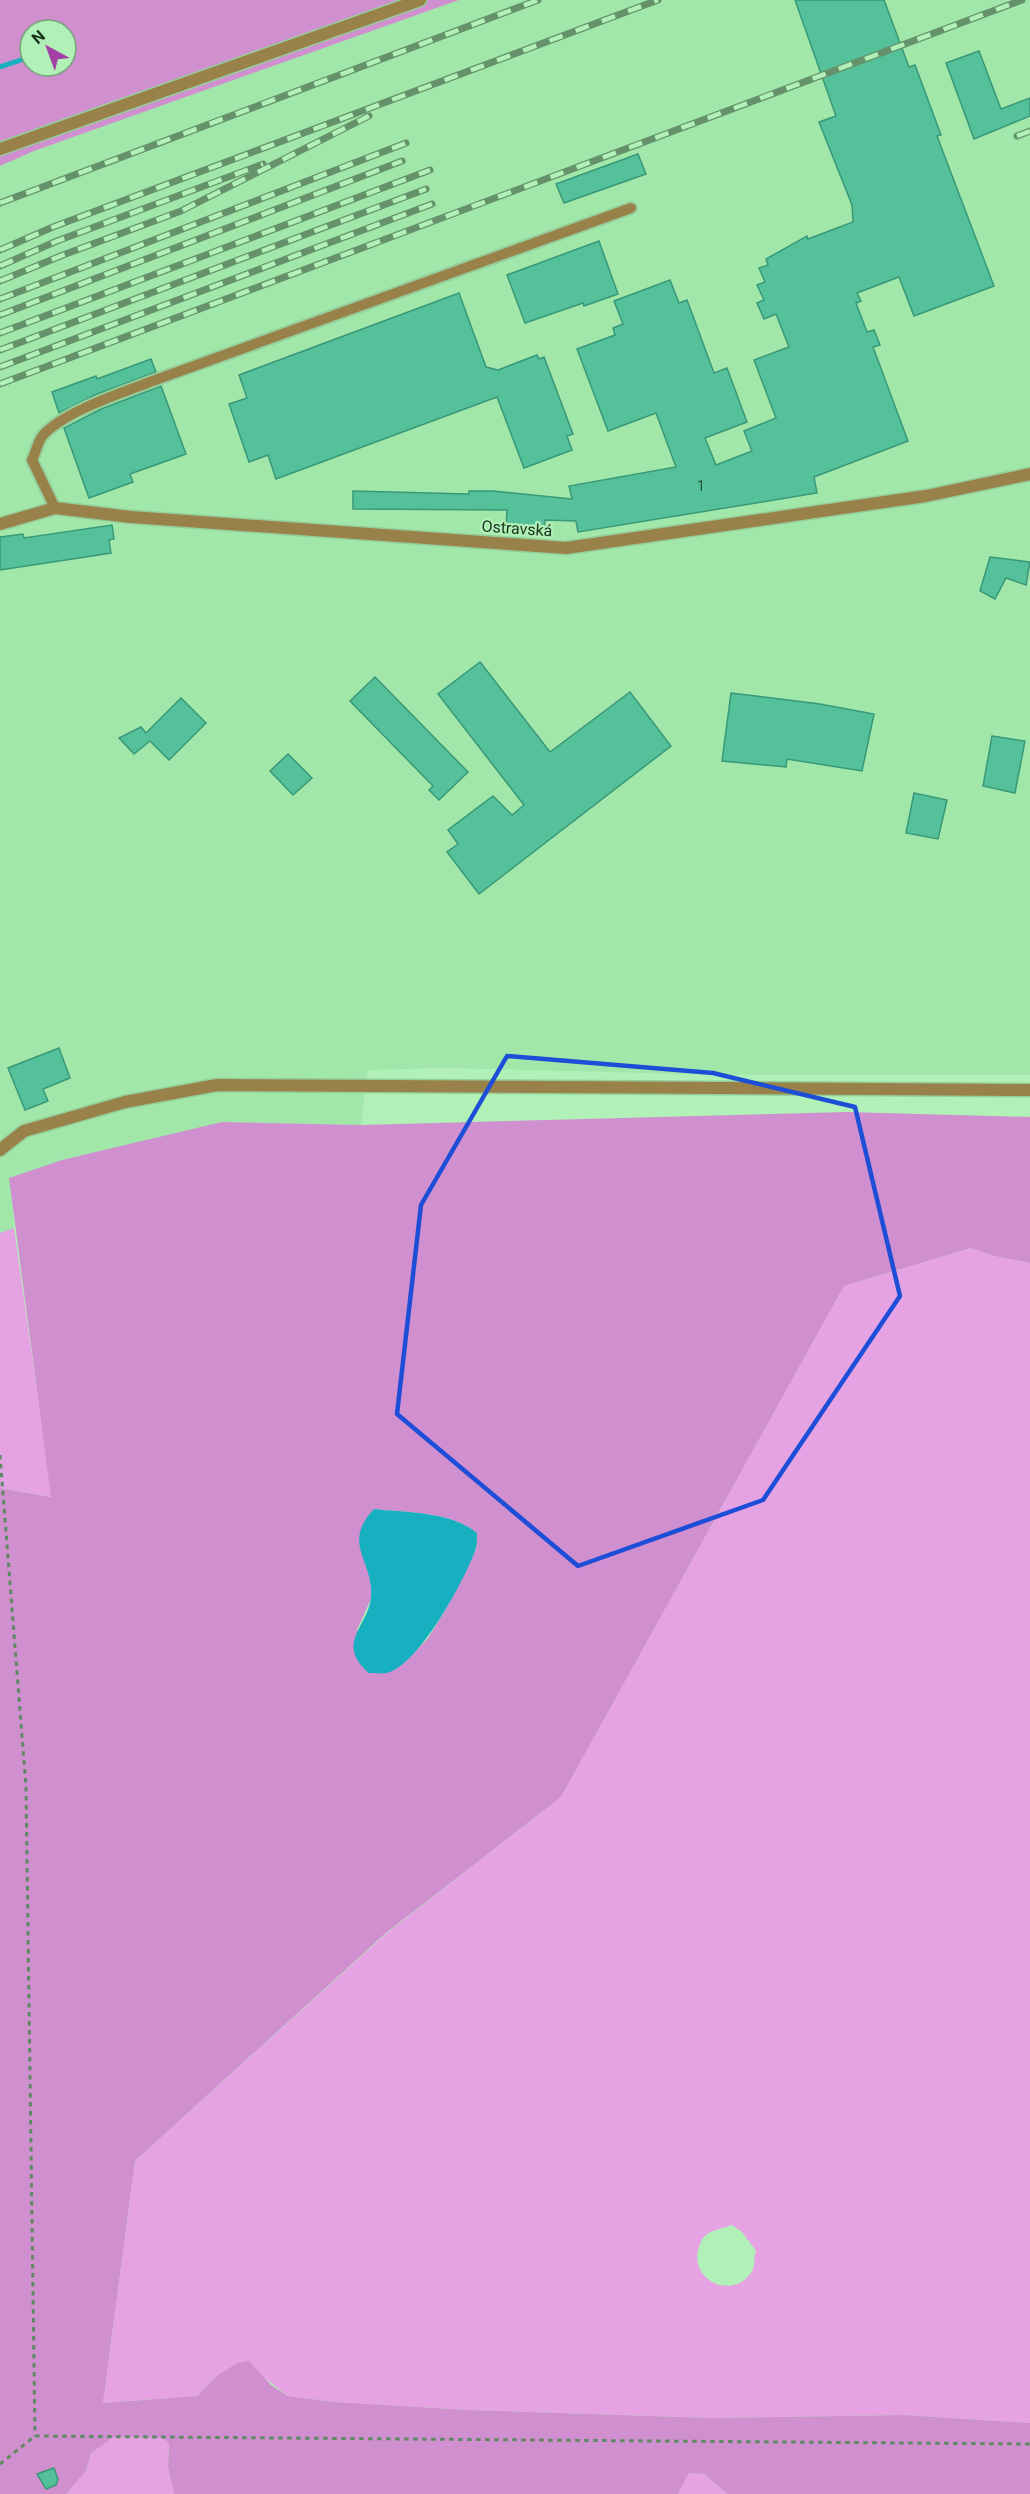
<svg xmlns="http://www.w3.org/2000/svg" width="1030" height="2494" font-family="Roboto,sans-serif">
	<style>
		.built { fill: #a1e7a9 }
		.green { fill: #e5a3e4; fill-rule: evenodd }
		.forest { fill: #d08fcf; fill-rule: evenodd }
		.water { fill: #17b0c1 }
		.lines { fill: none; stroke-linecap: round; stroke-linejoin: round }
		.stream { stroke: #17b0c1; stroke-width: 5 }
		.building { fill: #54c19b; stroke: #399877; stroke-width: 1.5 }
		.service-casing { stroke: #95ce9b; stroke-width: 14 }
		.minor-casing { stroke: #95ce9b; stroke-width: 15 }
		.tertiary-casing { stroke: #95ce9b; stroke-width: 15 }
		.path { stroke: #5e8a63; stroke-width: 3; stroke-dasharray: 4.5 4.5; stroke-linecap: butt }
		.service { stroke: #99814a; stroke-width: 10 }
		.minor { stroke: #99814a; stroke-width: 12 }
		.tertiary { stroke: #99814a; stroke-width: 12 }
		.rail-casing { stroke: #65926a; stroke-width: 7 }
		.rail { stroke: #b1f1b7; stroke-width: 4.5; stroke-dasharray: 14; stroke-linecap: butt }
		.marked { fill: none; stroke: #1d4ed8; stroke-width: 4.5; stroke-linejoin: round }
		.labels { text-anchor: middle; stroke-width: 4.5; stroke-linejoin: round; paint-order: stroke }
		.number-label { font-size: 14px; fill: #26553b }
		.street-label { font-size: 16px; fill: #17311b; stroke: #b1f1b7 }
	</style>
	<rect width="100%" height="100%" fill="#b1f1b7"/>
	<path class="built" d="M459,0H1030V1075H726L444,1068L368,1070L361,1125L222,1122L12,1193L14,1228L0,1233V166L34,151Z"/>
	<g class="green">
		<path d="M14,1228L52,1497L0,1488V1233Z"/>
		<path d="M971,1248L994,1256L1030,1263V2423L904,2415L711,2418L469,2410L335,2402L288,2396L262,2376L219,2374L197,2396L103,2403L135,2161L387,1933L561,1797L844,1286ZM732,2225L742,2232L756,2251C753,2258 756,2267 751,2273C731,2301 688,2279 699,2247C701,2242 702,2238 706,2235C712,2230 724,2228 732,2225Z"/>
		<path d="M113,2437L163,2438L169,2443L168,2467L174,2494H66L86,2471L91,2453Z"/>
		<path d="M689,2473L704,2474L728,2494H678Z"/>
	</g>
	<g class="forest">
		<path d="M0,0H459L34,151L0,166ZM30,30H66V66H30Z"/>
		<path d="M847,1112L1030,1117V1263L994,1256L971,1248L844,1286L561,1797L386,1933L135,2161L103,2403L197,2396L219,2374L238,2363L249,2361L271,2385L288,2396L335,2402L469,2410L711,2418L904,2415L1030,2423V2494H728L704,2474L689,2473L678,2494H174L168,2467L169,2443L163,2438L114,2437L91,2453L86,2471L66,2494H0V1488L51,1497L9,1178L62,1160L222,1122L361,1125ZM374,1509C408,1513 450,1511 477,1533L476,1549L446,1609L428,1638L405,1662L357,1630L371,1599Z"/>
	</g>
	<path class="water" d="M374,1509C408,1513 450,1511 477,1533C477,1539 477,1546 475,1551C464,1581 419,1665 387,1673C382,1674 374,1673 369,1673C334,1643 369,1626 371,1597C374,1561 341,1544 374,1509Z"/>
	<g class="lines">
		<path class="stream" d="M0,67L30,57"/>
	</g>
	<g class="building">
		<path d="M795,0H884L909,67L915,65L941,135L937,136L994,286L914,316L899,277L857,293L861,301L856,303L867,332L874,330L880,345L873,347L908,441L814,477L817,493L578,532L576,521L545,520L544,531L506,529L507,510L353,509V491L469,494V491H493L572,499L569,486L676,467L656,413L608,431L577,349L615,335L613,328L623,324L614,301L670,280L679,303L687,300L714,373L727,368L747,422L705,438L716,465L752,451L744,431L776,418L754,360L789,347L776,314L764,319L757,303L764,300L757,285L765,282L759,268L768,265L766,259L807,236L808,239L853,222L852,205L819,122L836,116Z"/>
		<path d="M979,51L1001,109L1030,98V116L974,139L946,63Z"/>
		<path d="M638,154L646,174L564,203L556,184Z"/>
		<path d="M599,241L618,294L584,306L583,303L525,323L507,275Z"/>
		<path d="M459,293L486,367L498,370L537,355L539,359L544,357L573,434L567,436L572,450L524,468L497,397L276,479L268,455L249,462L229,404L247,398L239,375Z"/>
		<path d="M151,359L156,372L95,395L59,413L52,392L96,376L97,379Z"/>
		<path d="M161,386L186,454L130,474L133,482L89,498L64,428L101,409Z"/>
		<path d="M112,525L114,539L109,540L111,553L0,570V537L23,534L24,538Z"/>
		<path d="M990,557L1030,562L1026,585L1006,578L995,599L980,591Z"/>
		<path d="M480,662L550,752L630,692L671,746L479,894L447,852L458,844L448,830L493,796L512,815L524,805L438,694Z"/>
		<path d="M375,677L468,772L439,800L429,790L433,786L350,701Z"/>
		<path d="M731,693L820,704L874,714L862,771L787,759L786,767L722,761Z"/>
		<path d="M181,698L206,723L169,760L150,741L134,754L119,738L141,727L146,733Z"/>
		<path d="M992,736L1025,741L1015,793L983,786Z"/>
		<path d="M288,754L312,778L293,795L270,771Z"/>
		<path d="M914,793L947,800L938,839L906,833Z"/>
		<path d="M59,1048L70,1078L43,1089L48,1101L25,1110L8,1068Z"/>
		<path d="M54,2468L58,2479L56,2485L46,2489L37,2474Z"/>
	</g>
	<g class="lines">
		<defs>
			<path id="service" d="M55,508L32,460C36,452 38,440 44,434C67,410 127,391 158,379L631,208"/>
			<g id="minor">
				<path d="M0,524L55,508L131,517L566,548L926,496L1030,474"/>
				<path d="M0,1150L24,1131L125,1102L217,1085L1030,1090"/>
			</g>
			<path id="tertiary" d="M0,149L420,0"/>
		</defs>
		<use href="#service" class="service-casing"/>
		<use href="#minor" class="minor-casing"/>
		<use href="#tertiary" class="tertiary-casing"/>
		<g class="path">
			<path d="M0,1455L26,1787L35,2436"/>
			<path d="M0,2464L35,2436L1030,2444"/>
		</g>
		<use href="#service" class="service"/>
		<use href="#minor" class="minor"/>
		<use href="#tertiary" class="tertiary"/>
		<defs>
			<g id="rail">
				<path d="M1017,136L1030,131"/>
				<path d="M0,203L538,0"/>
				<path d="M0,250L53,227L658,0"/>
				<path d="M0,266L57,241L263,164"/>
				<path d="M0,281L63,255L181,211L369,116"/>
				<path d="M0,299L406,143"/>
				<path d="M0,315L402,161"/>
				<path d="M0,333L430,170"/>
				<path d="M0,350L426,189"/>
				<path d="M0,367L432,204"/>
				<path d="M0,384L1022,0"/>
			</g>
		</defs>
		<use href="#rail" class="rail-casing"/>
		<use href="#rail" class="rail"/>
	</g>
	<path class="marked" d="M507,1056L713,1073L855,1107L900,1296L763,1500L578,1566L397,1414L421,1205Z"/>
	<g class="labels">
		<g class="number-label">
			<text x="701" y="491">1</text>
		</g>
		<g class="street-label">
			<text transform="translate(517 528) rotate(4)" y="6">Ostravská</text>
		</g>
	</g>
	<g transform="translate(48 48) rotate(319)"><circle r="28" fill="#b1f1b7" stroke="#73a479" stroke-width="1.5"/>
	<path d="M0-4.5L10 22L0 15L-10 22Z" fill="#a33fa5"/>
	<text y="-9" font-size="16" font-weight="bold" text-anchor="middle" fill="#17311b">N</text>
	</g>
</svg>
